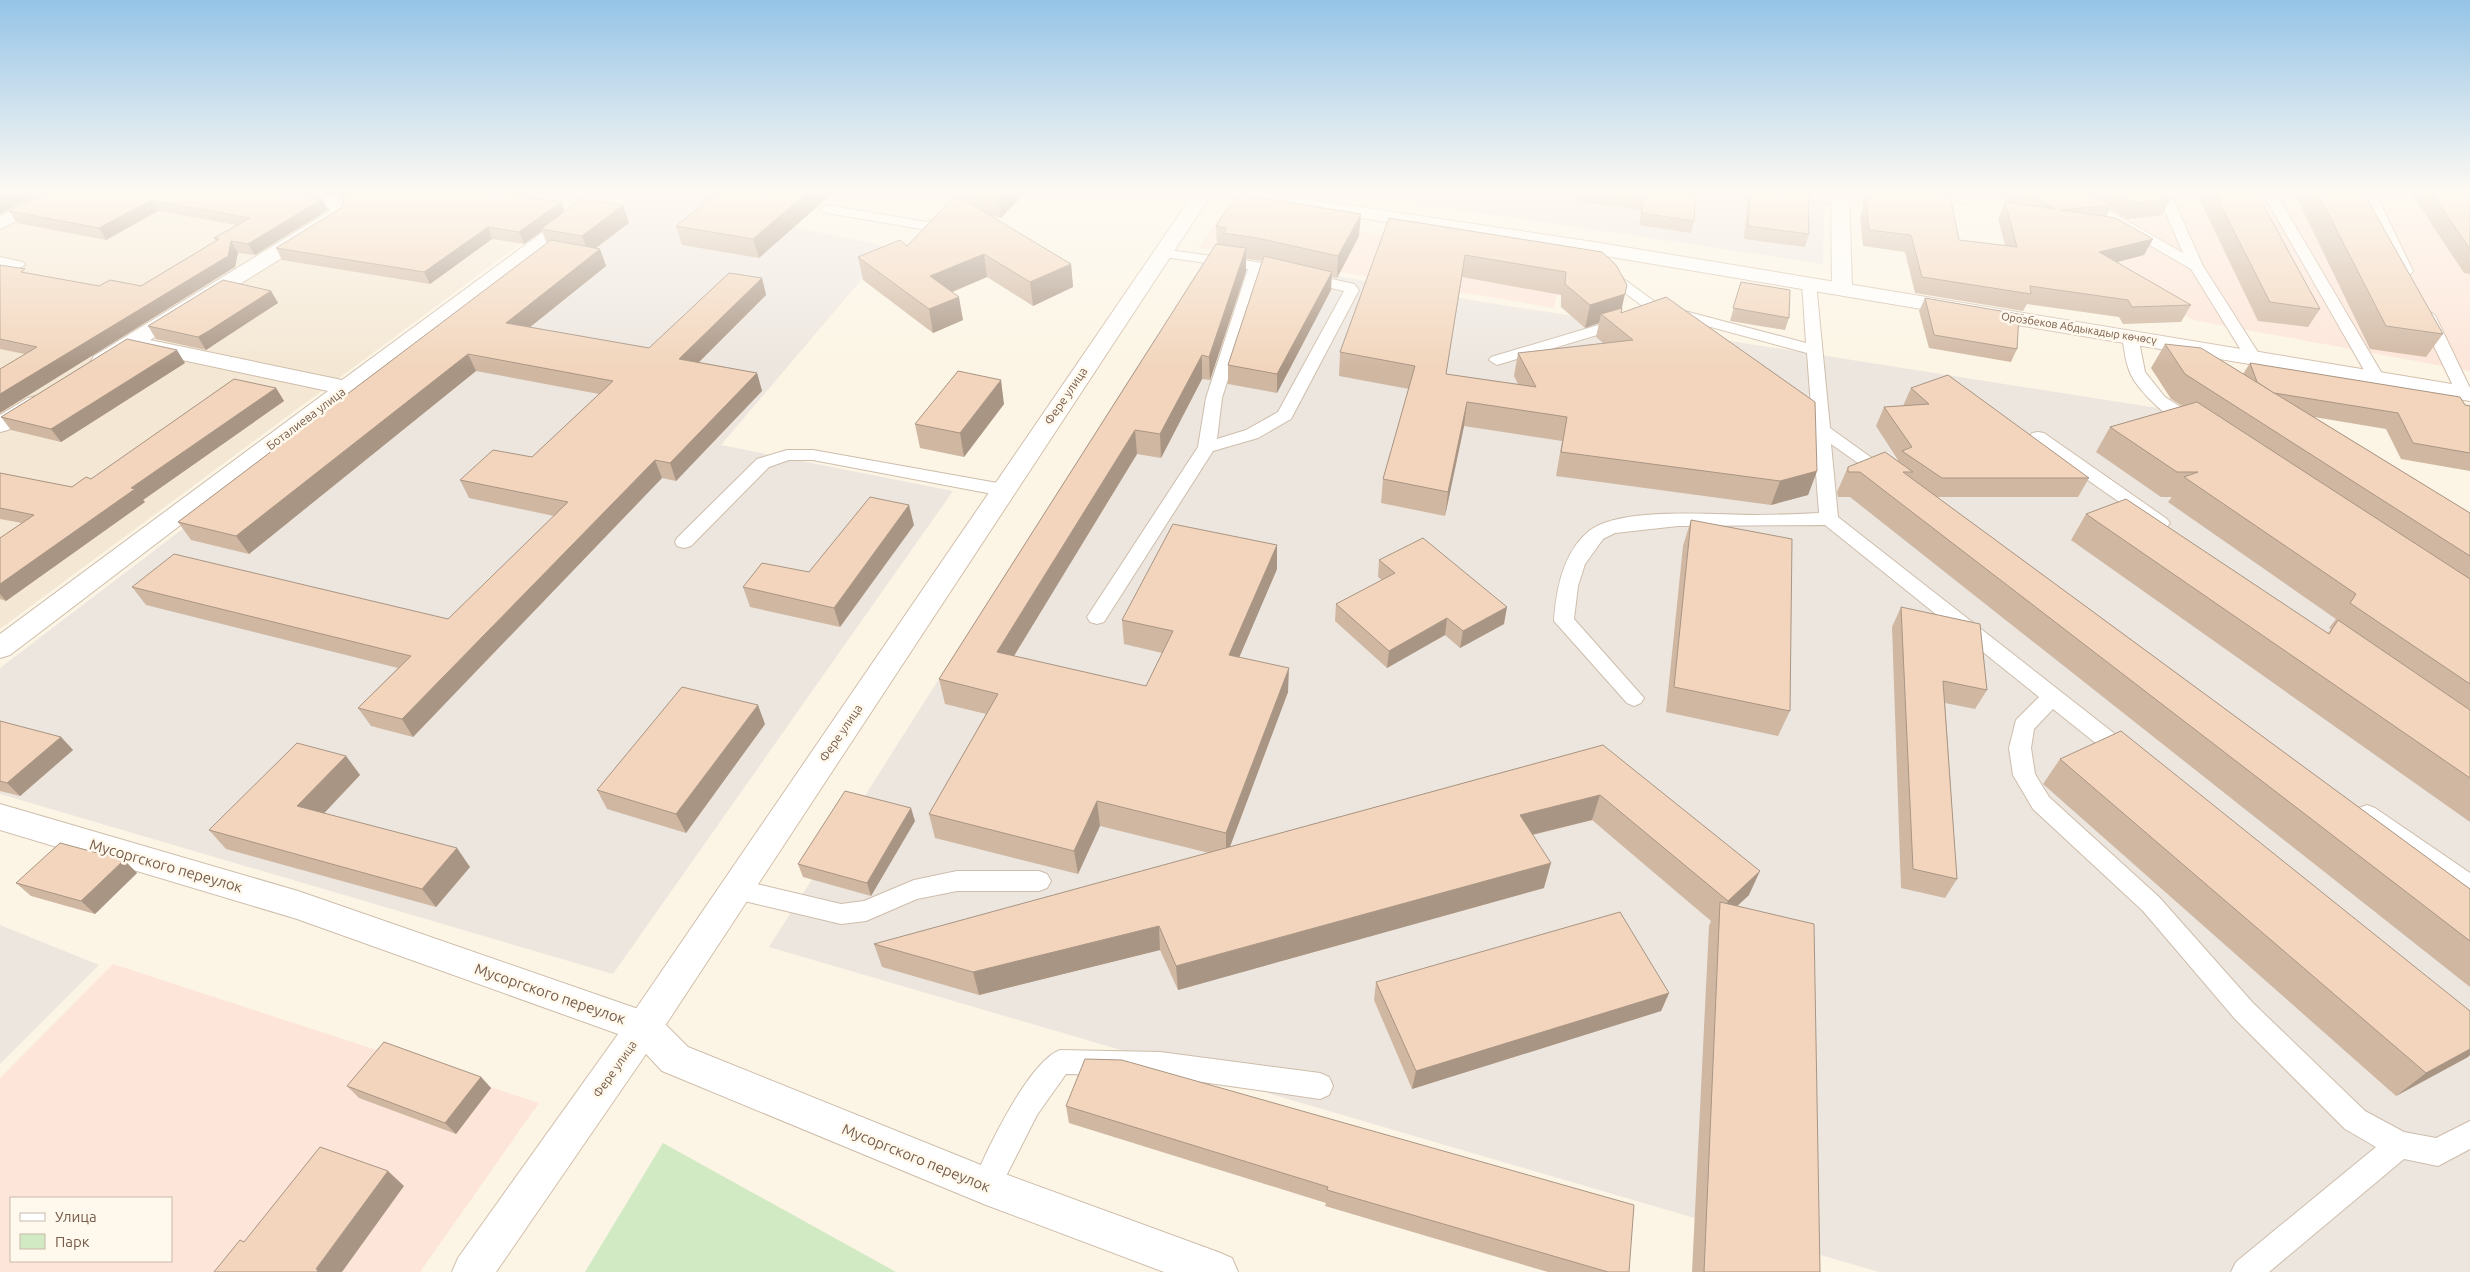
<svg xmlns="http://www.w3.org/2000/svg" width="2470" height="1272" font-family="Ubuntu,sans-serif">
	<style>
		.residential { fill: #f4e7d3 }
		.commercial { fill: #fde5d9; fill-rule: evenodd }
		.industrial { fill: #ece6df }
		.green { fill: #d1eac3 }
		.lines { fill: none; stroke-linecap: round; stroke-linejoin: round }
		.lane-casing { stroke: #cebdab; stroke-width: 2 }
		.street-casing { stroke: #cebdab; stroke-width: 2 }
		.secondary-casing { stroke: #d3bfab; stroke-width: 2 }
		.lane { fill: #fff; fill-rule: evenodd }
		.street { fill: #fff; fill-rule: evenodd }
		.secondary { fill: #fff; fill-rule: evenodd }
		.wall { fill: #d0b7a2; fill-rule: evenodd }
		.shaded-wall { fill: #a99584 }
		.building { fill: #f2d5bc; stroke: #a99584 }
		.labels { text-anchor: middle; stroke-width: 5; stroke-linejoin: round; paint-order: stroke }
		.far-street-label { font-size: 11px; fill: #765c4a; stroke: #fff8ec }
		.street-label { font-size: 12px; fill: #765c4a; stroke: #fff8ec }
		.near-street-label { font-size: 15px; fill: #765c4a; stroke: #fff8ec }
	</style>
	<rect width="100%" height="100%" fill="#fcf5e5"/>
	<path class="residential" d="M0,190H593L0,629Z"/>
	<g class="commercial">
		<path d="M1974,190H2437L2470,234V371L2193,320Z"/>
		<path d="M1224,210L1563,264L1554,308L1199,248Z"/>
		<path d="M113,964L539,1103L420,1272H0V1078ZM11,1198H171V1261H11Z"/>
	</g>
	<g class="industrial">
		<path d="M641,190H709L790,205L772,222L889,247L721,445L953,491L613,974L0,794V668L399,364Z"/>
		<path d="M1329,190H1825L1823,264Z"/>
		<path d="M1209,253L1471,300L2284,428L2470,543V1272H1879L769,947Z"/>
		<path d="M0,925L99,965L0,1064Z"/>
	</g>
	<path class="green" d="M663,1143L896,1272H585Z"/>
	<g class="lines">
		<defs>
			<g id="lane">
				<path d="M970,190H984L950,224L927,230L827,213L820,209L827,205L927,222L940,218Z"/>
				<path d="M1757,190H1791L1840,196L1847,200L1840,204L1764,194Z"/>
				<path d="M1942,190H1958L1972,200L1970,203H1960Z"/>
				<path d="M2058,190H2073L2183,253L2156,190H2169L2203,266L2261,357L2259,360H2247L2191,269L2059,193Z"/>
				<path d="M2261,190H2274L2384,377L2382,380L2376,382L2368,377Z"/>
				<path d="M2361,190H2374L2413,271L2411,274H2401L2399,271Z"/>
				<path d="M1162,249L1256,262L1354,284L1359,290L1291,419L1258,438L1213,451L1104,622L1097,624L1090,622L1087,617L1198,447L1206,398L1248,269L1157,256L1155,253ZM1262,272L1344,291L1278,412L1246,430L1217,439L1222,398Z"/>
				<path d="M0,257L23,262L25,265L0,278V268L4,266L0,265Z"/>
				<path d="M1605,268L1610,269L1658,304L1806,343L1802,283L1804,280H1814L1816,283L1830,428L1897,476L1894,480H1882L1831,444L1838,517L2134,749L2137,755L2134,761L2126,763L2118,761L2053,709L2034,729L2031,748L2035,774L2049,797L2159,897L2253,1003L2365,1111L2404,1132L2436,1138L2470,1121V1149L2438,1166L2404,1159L2269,1272H2231L2236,1262L2376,1147L2345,1129L2235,1019L2143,911L2033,809L2013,775L2009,748L2016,720L2039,697L1825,525L1678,526L1615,533L1603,539L1585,564L1578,586L1574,619L1644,698L1641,703L1634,706L1627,703L1554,621C1556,590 1563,552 1589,531C1621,506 1714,515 1755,515C1776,515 1798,514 1819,513L1807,353L1648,310L1600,275L1598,272L1600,269Z"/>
				<path d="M2427,310L2435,315L2470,388V395H2458L2456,392L2419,315Z"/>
				<path d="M1622,318L1630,323L1627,326L1497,365L1489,360L1491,357Z"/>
				<path d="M2130,331L2138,336L2145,372L2165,397L2201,420L2203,424L2201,428C2180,433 2135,390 2129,370C2125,360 2124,347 2122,336Z"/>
				<path d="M2038,432L2044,433L2167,519L2170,523L2167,527L2161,529L2155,527L2032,441L2029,437L2032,433Z"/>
				<path d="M787,450H813L1003,484L1009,486L1012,490L1009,494L1003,496L813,460H789L769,467L691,546L684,548L677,546L675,542L677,538L757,459Z"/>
				<path d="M2367,805L2375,808L2470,873V896L2462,893L2359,820L2356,814L2359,808Z"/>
				<path d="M957,871H1039L1047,874L1051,881L1047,888L1039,891H957L917,899L866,921L841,924L736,899L728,896L724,889L728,882L736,879L841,904L864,901L914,880Z"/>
				<path d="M1060,1050L1160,1052L1320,1073L1329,1077L1333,1086L1329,1095L1320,1099L1160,1076L1066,1074L1037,1115L996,1196L986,1200L976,1196L972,1186C985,1153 1028,1062 1060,1050Z"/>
			</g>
			<g id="street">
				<path d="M52,190H74L72,194L0,229V216Z"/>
				<path d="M248,190H288L336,197C343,199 345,202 349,208L346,218L150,340L342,380L600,190H620L10,655L0,658V634L328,391L135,350C122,358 110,370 94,366L91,361L94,356L330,211V208L257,196L250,194Z"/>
				<path d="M1831,190H1849L1852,288L1849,292L1842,294L1835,292L1832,288Z"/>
				<path d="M36,396L44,398L47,403L44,408L8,430L0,432V415L28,398Z"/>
				<path d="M0,804L298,891L644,1011L657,1016L688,1047L986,1167L1218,1252L1232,1258L1238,1272H1164L986,1205L662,1071L632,1039L297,919L0,830Z"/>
			</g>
			<path id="secondary" d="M1196,190H1247L1594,242L2470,387V401L1594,254L1211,195L657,1038L496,1272H452L458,1258L631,1016Z"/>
		</defs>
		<use href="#lane" class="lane-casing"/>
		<use href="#street" class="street-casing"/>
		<use href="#secondary" class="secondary-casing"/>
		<use href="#lane" class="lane"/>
		<use href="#street" class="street"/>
		<use href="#secondary" class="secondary"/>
	</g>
	<g class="wall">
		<path d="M55,190L328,210L255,255L238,253L235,267L25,354L0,349V265L28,273L99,286H141L216,241L214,238L236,225L158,211L106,240L17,223L9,211Z"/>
		<path d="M298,190H487L485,191L561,202L564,212L629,223L596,248L600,249L606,266L530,327L649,348L762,278L766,295L699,362L757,373L762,391L676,481L662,478L413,737L371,726L358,708L398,668L146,605L132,587L448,619L554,516L469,498L460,480L532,457L599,394L476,371L249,554L191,540L178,522L547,244L542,231L524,244L492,239L430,284L282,260L276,248L341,208L344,199L336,195Z"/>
		<path d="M836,190L759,258L682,245L676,226Z"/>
		<path d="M962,190H1028L1001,218L991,216L1071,264L1073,287L1033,306L987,277L953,292L963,320L933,333L863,280L858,257L907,246L963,200Z"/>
		<path d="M1579,190H1696L1694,221L1691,233L1639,225L1642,210L1577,201Z"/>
		<path d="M1748,190H1808L1809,234L1805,247L1744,239Z"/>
		<path d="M1862,190H1910L1959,240L2005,245L1998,219L2005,202L2011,203L1988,190H2157L2171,199L2162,215L2127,219L2110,209L2107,216L2153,239L2144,255L2116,262L2191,305L2181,322L2123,324L2119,317L2027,304L2023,311L1915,293L1905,252L1863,246L1860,217L1863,208Z"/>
		<path d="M2195,190H2255L2320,309L2308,327L2258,321Z"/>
		<path d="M2293,190H2362L2443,334L2426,357L2370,349Z"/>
		<path d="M2409,190H2467L2470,194V274L2464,273Z"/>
		<path d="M1389,218L1602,252L1622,308L1621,313L1817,471L1808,495L1771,505L1556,476L1562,441L1464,426L1445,516L1381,503L1383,479L1409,389L1339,376L1340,352ZM1462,277L1561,295V307L1585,328L1599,323L1596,337L1603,343L1518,353L1514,376L1518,384L1446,374Z"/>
		<path d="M1216,226L1359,236L1337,278L1331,277V290L1277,393L1228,384V365L1262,261L1246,259V271L1210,380L1202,379L1161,458L1137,454L1014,656L1146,686L1162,653L1124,644L1122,620L1277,545V569L1239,657L1288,692L1230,847L1603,745L1749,895L1737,906L1820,1272H1692L1709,926L1711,921L1592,820L1533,835L1544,888L1178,990L1160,950L979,995L882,967L874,944L1209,853L1100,826L1078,874L935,838L929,814L986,714L945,704L939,679L1217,244Z"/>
		<path d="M1741,282L1789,318L1785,330L1730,321Z"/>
		<path d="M271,291L278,303L215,344L206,350L156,339L148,326Z"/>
		<path d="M1925,298L2024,315L2018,327L2017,349L2011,362L1929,348L1919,311Z"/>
		<path d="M2165,344L2243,374L2250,363L2465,405L2470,406V471L2401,459L2386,429L2314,417L2470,513V822L2071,540L2086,514L2328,633L2331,629L2329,628L2336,619L2168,502L2172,497H2161L2096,452L2110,427L2182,406L2171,399L2151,368Z"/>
		<path d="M185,363L61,442L11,430L1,417Z"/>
		<path d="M276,388L284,401L143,500L145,502L6,601L0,599V538L22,523L0,519V473L72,487L91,479Z"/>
		<path d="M1911,388L2089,478L2078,497H1937L2470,889V987L1850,497H1838L1837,492L1848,467L1898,461V460L1876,426L1884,407L1903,406Z"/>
		<path d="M1004,404L964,457L920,448L915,424Z"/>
		<path d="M1691,520L1790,711L1778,736L1666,712L1683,546Z"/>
		<path d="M914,525L840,627L750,607L743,587L809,572Z"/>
		<path d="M1379,560L1504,624L1460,648L1445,635L1387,668L1335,621L1336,604L1382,580L1378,577Z"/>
		<path d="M1901,607L1987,690L1975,709L1945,703L1957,879L1945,898L1901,888L1892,627Z"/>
		<path d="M0,721L61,737L73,750L20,796L0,791Z"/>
		<path d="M765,724L686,833L607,809L597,790Z"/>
		<path d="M346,756L360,775L324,813L470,867L436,907L226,849L209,830Z"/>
		<path d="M2060,759L2468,1057L2396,1096L2043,784Z"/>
		<path d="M915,821L871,896L803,877L798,864Z"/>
		<path d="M124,860L137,873L95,914L31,896L16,883Z"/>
		<path d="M1376,982L1669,993L1661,1011L1412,1089L1374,1000Z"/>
		<path d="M481,1077L491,1088L456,1134L359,1098L347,1086Z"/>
		<path d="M1066,1106L1629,1272H1548L1325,1206L1326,1203L1069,1123Z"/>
	</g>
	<g class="shaded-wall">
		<path d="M18,190H49L0,214V198Z"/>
		<path d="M810,190H836L759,258L753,239Z"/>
		<path d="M1005,190H1028L1001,218L998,196Z"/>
		<path d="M322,199L328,210L255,255L248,244Z"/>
		<path d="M151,200L158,211L106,240L99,228Z"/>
		<path d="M561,202L565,213L541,229L542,231L524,244L519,232Z"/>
		<path d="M623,205L629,223L589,253L582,236Z"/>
		<path d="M1361,214L1359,236L1337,278L1338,256Z"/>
		<path d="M488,227L492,239L430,284L424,272Z"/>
		<path d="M2153,239L2144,255L2091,269L2099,252Z"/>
		<path d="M231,241L238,253L235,267L0,413V394Z"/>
		<path d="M1246,248V271L1210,380L1209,357Z"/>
		<path d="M600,249L606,266L514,340L506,323Z"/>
		<path d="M984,254L987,277L934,299L930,276Z"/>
		<path d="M1465,255L1462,277L1442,397L1446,374Z"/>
		<path d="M1071,264L1073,287L1033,306L1030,282Z"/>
		<path d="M1332,272L1331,290L1277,393V374Z"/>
		<path d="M762,278L766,295L685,376L679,359Z"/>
		<path d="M271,291L278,303L215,344L206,350L198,337Z"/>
		<path d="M1625,294L1620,316L1601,314L1599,323L1585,328L1590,305Z"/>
		<path d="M959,297L963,320L933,333L929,309Z"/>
		<path d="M177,350L185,363L61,442L51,429Z"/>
		<path d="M468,354L476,371L249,554L236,536Z"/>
		<path d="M1202,355V379L1161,458L1160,434Z"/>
		<path d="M757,373L762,391L676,481L670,463Z"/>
		<path d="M1001,380L1004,404L964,457L960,433Z"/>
		<path d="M276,388L284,401L143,500L145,502L6,601L0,594V584L131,488Z"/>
		<path d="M1467,402L1464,426L1445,516L1448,492Z"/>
		<path d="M1135,430L1137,454L1001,677L997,652Z"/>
		<path d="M655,460L662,478L413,737L402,719Z"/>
		<path d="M1817,471L1808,495L1771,505L1780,481Z"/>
		<path d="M909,505L914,525L840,627L834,608Z"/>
		<path d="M1277,545V569L1230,679L1229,655Z"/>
		<path d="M1507,607L1504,624L1460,648L1463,631Z"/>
		<path d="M1447,618L1445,635L1387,668L1389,651Z"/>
		<path d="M1289,668L1288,692L1226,857V833Z"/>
		<path d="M758,705L765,724L686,833L676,814Z"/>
		<path d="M61,737L73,750L20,796L7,783Z"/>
		<path d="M346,756L360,775L313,825L297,806Z"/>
		<path d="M1600,795L1592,820L1514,839L1520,815Z"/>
		<path d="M1097,801L1100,826L1078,874L1074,851Z"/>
		<path d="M911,808L915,821L871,896L867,883Z"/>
		<path d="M457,848L470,867L436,907L422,889Z"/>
		<path d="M124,860L137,873L95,914L81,901Z"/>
		<path d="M1551,863L1544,888L1178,990L1176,966Z"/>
		<path d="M1760,871L1749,895L1719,923V920L1728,901Z"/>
		<path d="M1159,926L1160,950L979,995L973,972Z"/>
		<path d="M1669,993L1661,1011L1412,1089L1416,1071Z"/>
		<path d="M2470,1049V1055L2468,1057L2396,1096L2426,1073Z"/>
		<path d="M481,1077L491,1088L456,1134L445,1123Z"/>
		<path d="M388,1171L404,1186L342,1272H317L316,1269Z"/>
	</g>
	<g class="building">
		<path d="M0,190H18L0,198Z"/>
		<path d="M55,190H269L322,199L248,244L231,241L228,256L0,394V369L37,347L0,339V265L25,269L21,272L99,286L110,280L141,286L219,239L214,238L250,218L151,200L99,228L9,211Z"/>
		<path d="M340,190H475L561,202L519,232L488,227L424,272L276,248L341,208L345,196Z"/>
		<path d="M722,190H810L753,239L676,226Z"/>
		<path d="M962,190H1005L998,196Z"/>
		<path d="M1584,190H1696L1694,221L1641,213L1645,198Z"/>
		<path d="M1751,190H1808L1809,234L1748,226Z"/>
		<path d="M1869,190H1910L1950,195L1959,240L2017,247L2005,202L2056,209L2022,190H2085L2112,205L2061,210L2116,218L2153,239L2099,252L2191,305L2132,307L2128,300L2030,286L2031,294L1922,277L1911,235L1869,230L1866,201H1869Z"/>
		<path d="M2112,190H2157L2171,199L2135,203Z"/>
		<path d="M2213,190H2255L2320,309L2270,302Z"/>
		<path d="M2316,190H2362L2443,334L2386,326Z"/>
		<path d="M2429,190H2467L2470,194V249Z"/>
		<path d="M1237,194L1361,214L1338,256L1257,238L1223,233L1227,228L1216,226Z"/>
		<path d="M956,195L1071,264L1030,282L984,254L930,276L959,297L929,309L858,257L900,240L907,246Z"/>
		<path d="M581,199L623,205L582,236L541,229Z"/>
		<path d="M1389,218L1602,252L1616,265L1627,285L1625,294L1590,305L1565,284L1566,272L1465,255L1446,374L1536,387L1518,353L1633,340L1601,314L1622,308L1621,313L1666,297L1815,402L1817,471L1780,481L1561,452L1567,417L1467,402L1448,492L1383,479L1415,366L1340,352Z"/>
		<path d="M551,240L600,249L506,323L649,348L729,273L762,278L679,359L757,373L670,463L655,460L402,719L358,708L411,656L132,587L174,554L448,619L568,502L460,480L493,450L532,457L613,381L468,354L236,536L178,522Z"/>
		<path d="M1216,244L1246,248L1209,357L1202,355L1160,434L1135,430L997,652L1146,686L1173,631L1122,620L1173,524L1277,545L1229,655L1289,668L1226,833L1097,801L1074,851L929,814L998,694L939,679Z"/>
		<path d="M1264,256L1332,272L1277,374L1228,365Z"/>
		<path d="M223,280L271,291L207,332L198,337L148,326Z"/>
		<path d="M1741,282L1790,290L1789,318L1733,308Z"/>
		<path d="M1925,298L2024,315H2019L2017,349L1934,335Z"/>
		<path d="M127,339L177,350L51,429L1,417Z"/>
		<path d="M2165,344L2201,348L2470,513V556L2185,374Z"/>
		<path d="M2250,363L2460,397L2465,405L2470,406V453L2413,443L2398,413L2274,393L2257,382Z"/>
		<path d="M958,371L1001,380L960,433L915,424Z"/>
		<path d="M1948,375L2089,478H1942L1902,451L1912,447L1884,407L1929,404L1911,388Z"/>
		<path d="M234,379L276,388L131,488L135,489L0,584V538L34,515L0,508V473L72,487L86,477L91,479Z"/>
		<path d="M2197,402L2470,579V684L2350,603L2356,594L2184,477L2198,472H2177L2110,427Z"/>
		<path d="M1885,452L1913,472H1903L2470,889V941L1860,472H1848V467Z"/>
		<path d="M870,497L909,505L834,608L743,587L762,563L809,572Z"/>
		<path d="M2126,499L2329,634L2338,620L2470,710V778L2086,514Z"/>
		<path d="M1691,520L1792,539L1790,711L1674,687Z"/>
		<path d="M1423,538L1507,607L1463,631L1447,618L1389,651L1336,604L1395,573L1379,560Z"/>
		<path d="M1901,607L1980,624L1987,690L1943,681L1957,879L1913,869Z"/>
		<path d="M682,687L758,705L676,814L597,790Z"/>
		<path d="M0,721L61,737L7,783L0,781Z"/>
		<path d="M2121,731L2470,1011V1049L2426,1073L2060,759Z"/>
		<path d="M297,743L346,756L297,806L457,848L422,889L209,830Z"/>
		<path d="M1603,745L1760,871L1728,901L1600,795L1520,815L1551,863L1176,966L1159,926L973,972L874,944Z"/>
		<path d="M845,791L911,808L867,883L798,864Z"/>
		<path d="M60,843L124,860L81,901L16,883Z"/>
		<path d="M1720,902L1814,924L1820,1272H1704Z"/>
		<path d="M1620,912L1669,993L1416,1071L1376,982Z"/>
		<path d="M384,1042L481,1077L445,1123L347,1086Z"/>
		<path d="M1085,1059L1122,1060L1634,1205L1629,1272H1608L1327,1190L1328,1187L1066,1106Z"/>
		<path d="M320,1147L388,1171L316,1269L318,1270L317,1272H214L240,1240L244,1242Z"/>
	</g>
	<linearGradient id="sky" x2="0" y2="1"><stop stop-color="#95c4e7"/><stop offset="0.52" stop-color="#fefaf3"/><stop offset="1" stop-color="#fefaf3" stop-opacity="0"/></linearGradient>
	<rect width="2470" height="368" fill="url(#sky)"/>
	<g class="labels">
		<g class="far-street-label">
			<text transform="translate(2079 328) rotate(9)" y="4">Орозбеков Абдыкадыр көчөсү</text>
		</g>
		<g class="street-label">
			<text transform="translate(1066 396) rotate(-56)" y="4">Фере улица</text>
			<text transform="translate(306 419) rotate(-37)" y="4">Боталиева улица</text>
			<text transform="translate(841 733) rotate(-56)" y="4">Фере улица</text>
			<text transform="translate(615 1069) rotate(-55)" y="4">Фере улица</text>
		</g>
		<g class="near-street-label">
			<text transform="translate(166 866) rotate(16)" y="5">Мусоргского переулок</text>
			<text transform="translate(550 994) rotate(19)" y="5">Мусоргского переулок</text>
			<text transform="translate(916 1158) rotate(22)" y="5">Мусоргского переулок</text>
		</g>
	</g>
	<rect x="10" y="1197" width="162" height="65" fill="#fff8ec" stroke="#c8baab"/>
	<rect x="20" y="1213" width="25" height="8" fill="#ffffff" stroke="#c8baab"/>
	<text x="55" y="1222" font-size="15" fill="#765c4a">Улица</text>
	<rect x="20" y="1234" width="25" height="15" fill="#d1eac3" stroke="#c8baab"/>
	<text x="55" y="1247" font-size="15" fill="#765c4a">Парк</text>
</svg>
